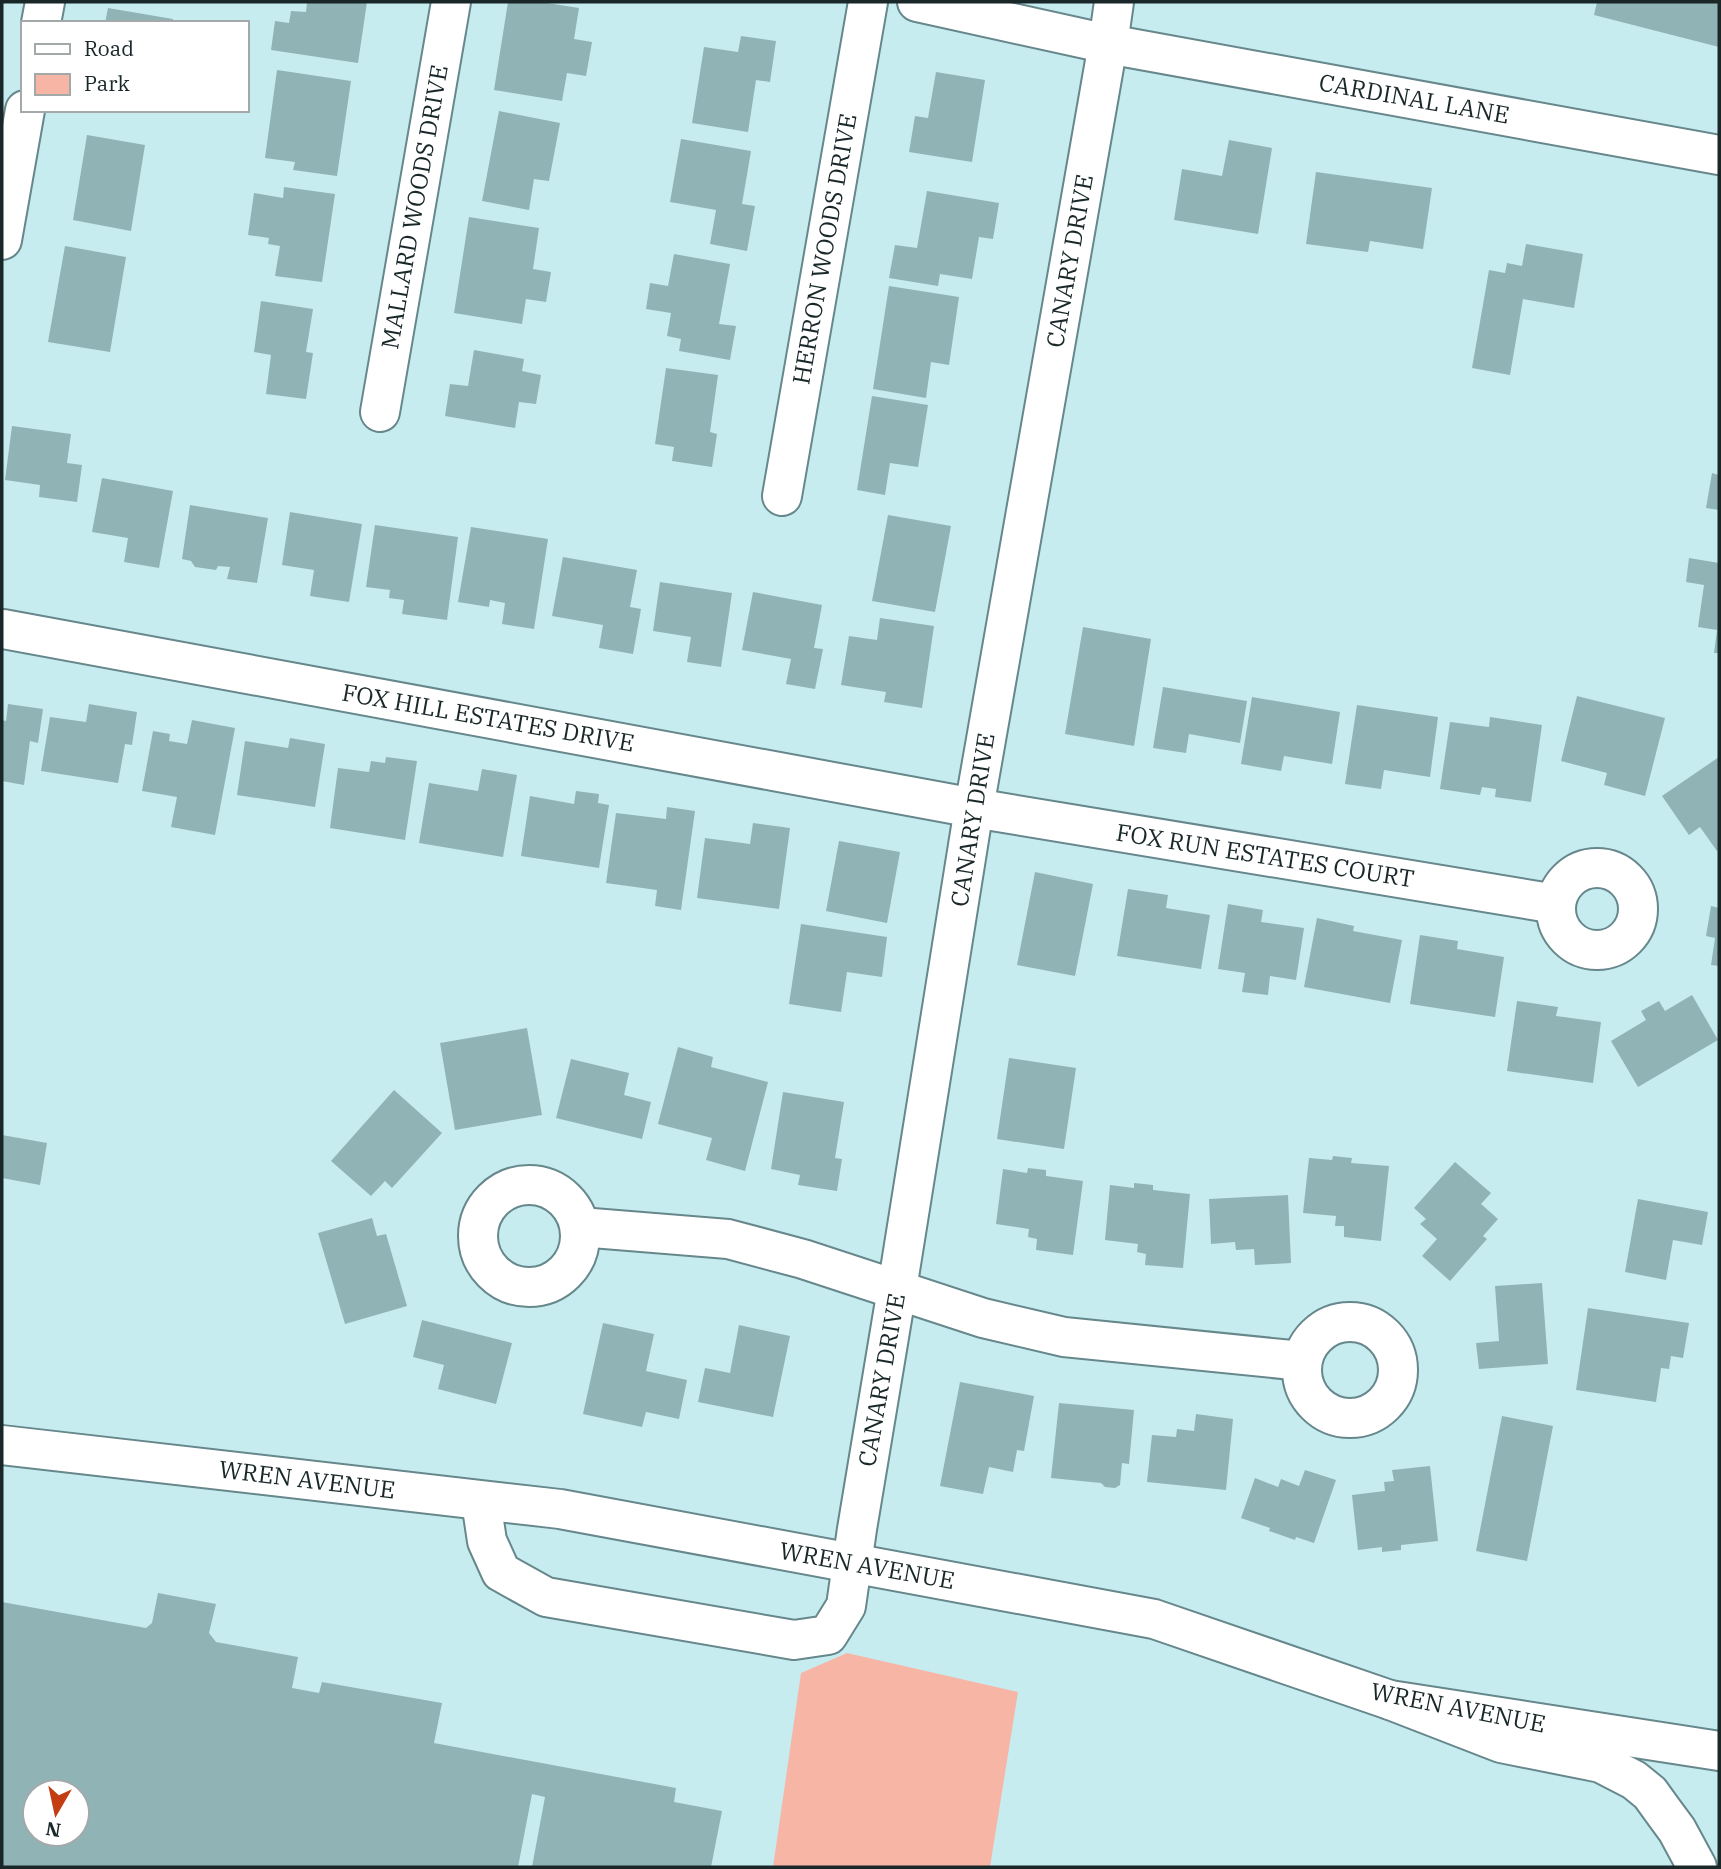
<svg xmlns="http://www.w3.org/2000/svg" width="1721" height="1869" font-family="'IBM Plex Serif',serif">
	<style>
		.green { fill: #f7b6a5 }
		.building { fill: #90b3b6; fill-rule: evenodd }
		.lines { fill: none; stroke-linecap: round; stroke-linejoin: round }
		.minor-casing { stroke: #66878b; stroke-width: 42 }
		.major-casing { stroke: #66878b; stroke-width: 42 }
		.minor { stroke: #fff; stroke-width: 38 }
		.major { stroke: #fff; stroke-width: 38 }
		.labels { text-anchor: middle; stroke-width: 5; stroke-linejoin: round; paint-order: stroke }
		.street-label { font-size: 24px; fill: #192729; stroke: #fff }
	</style>
	<rect width="100%" height="100%" fill="#c7ecf0"/>
	<path class="green" d="M847,1653L1018,1692L990,1867H773L801,1673Z"/>
	<g class="building">
		<path d="M307,2H367L358,63L271,50L275,21L289,23L291,11L306,12Z"/>
		<path d="M508,2H541L579,8L574,39L592,42L586,76L567,73L562,101L494,90Z"/>
		<path d="M1597,2H1719V47L1594,15Z"/>
		<path d="M108,8L173,19V23H105Z"/>
		<path d="M741,36L776,41L770,82L756,80L748,132L692,123L704,47L738,52Z"/>
		<path d="M277,70L351,81L337,176L293,170L295,162L265,158Z"/>
		<path d="M936,72L985,80L972,162L909,152L915,116L928,118Z"/>
		<path d="M499,111L560,123L549,181L534,179L529,210L482,201Z"/>
		<path d="M87,135L145,145L131,231L73,220Z"/>
		<path d="M681,139L751,151L742,204L755,206L747,251L710,244L716,210L670,202Z"/>
		<path d="M1229,140L1272,148L1258,234L1174,220L1182,169L1222,176Z"/>
		<path d="M1316,172L1432,188L1423,249L1370,241L1368,252L1306,244Z"/>
		<path d="M284,187L335,194L322,282L275,276L280,246L268,244L269,238L248,235L254,193L283,198Z"/>
		<path d="M927,191L999,203L993,239L979,237L972,279L940,274L938,286L889,278L895,245L917,248Z"/>
		<path d="M469,217L539,228L533,269L551,272L546,302L526,299L522,324L454,313Z"/>
		<path d="M1526,244L1583,254L1574,308L1523,299L1510,375L1472,368L1489,270L1505,273L1507,263L1522,266Z"/>
		<path d="M65,246L126,257L110,352L48,342Z"/>
		<path d="M674,254L730,264L719,324L736,326L730,360L679,351L681,339L667,336L671,313L646,309L650,283L668,286Z"/>
		<path d="M889,286L959,297L949,365L931,362L926,398L873,389Z"/>
		<path d="M261,301L313,309L306,352L313,353L306,399L266,394L271,355L254,352Z"/>
		<path d="M474,350L524,359L522,371L541,375L536,404L519,402L515,428L445,416L450,384L468,386Z"/>
		<path d="M666,368L718,375L710,432L717,434L712,467L672,461L674,447L655,444Z"/>
		<path d="M872,396L928,405L918,467L890,463L885,495L857,490Z"/>
		<path d="M12,426L71,434L67,463L82,465L77,502L39,497L40,485L5,480Z"/>
		<path d="M1712,473L1719,475V510L1706,508Z"/>
		<path d="M102,478L173,491L159,568L124,562L128,538L92,532Z"/>
		<path d="M190,505L268,518L257,583L227,579L230,567L218,566L216,570L195,567L191,561L182,559Z"/>
		<path d="M290,512L362,524L349,602L310,596L314,570L282,565Z"/>
		<path d="M888,515L951,526L935,612L872,601Z"/>
		<path d="M375,525L458,537L447,620L402,614L404,600L389,598L390,590L366,587Z"/>
		<path d="M471,527L548,539L534,629L502,624L505,603L490,600L489,607L458,602Z"/>
		<path d="M563,557L637,570L630,607L641,609L633,654L599,648L603,625L552,616Z"/>
		<path d="M1689,558L1719,563V653H1714L1717,630L1698,627L1704,585L1686,582Z"/>
		<path d="M660,582L732,593L721,667L687,662L691,637L653,631Z"/>
		<path d="M753,592L822,605L814,648L823,649L815,689L786,684L791,659L742,650Z"/>
		<path d="M880,618L934,626L922,708L884,702L886,692L841,685L849,636L877,640Z"/>
		<path d="M1083,627L1151,639L1134,746L1065,734Z"/>
		<path d="M1163,687L1247,701L1240,743L1189,734L1186,753L1153,748Z"/>
		<path d="M1577,696L1665,718L1645,796L1604,785L1607,773L1561,761Z"/>
		<path d="M1252,697L1340,712L1332,764L1284,756L1281,771L1241,764Z"/>
		<path d="M8,704L43,709L38,743L30,741L24,785L2,781V720L6,721Z"/>
		<path d="M89,704L137,712L132,745L125,744L118,783L41,771L50,717L86,722Z"/>
		<path d="M1357,705L1438,717L1430,777L1384,770L1381,789L1345,784Z"/>
		<path d="M1490,717L1542,725L1531,802L1495,797L1496,789L1482,787L1480,795L1440,789L1450,722L1489,727Z"/>
		<path d="M192,720L235,728L215,835L171,827L177,797L142,791L153,731L170,734L169,741L187,744Z"/>
		<path d="M290,738L325,744L315,807L237,795L245,741L288,748Z"/>
		<path d="M386,757L417,761L405,840L330,828L338,768L369,772L371,761L385,763Z"/>
		<path d="M1719,757V850L1717,851L1700,827L1689,835L1662,796Z"/>
		<path d="M482,769L517,775L503,857L419,843L429,783L478,791Z"/>
		<path d="M576,791L599,794L598,803L609,805L599,868L521,856L530,796L574,804Z"/>
		<path d="M667,807L695,811L681,910L655,906L657,890L606,883L616,813L666,819Z"/>
		<path d="M753,823L790,828L779,909L697,898L705,838L750,844Z"/>
		<path d="M839,841L900,852L887,923L826,911Z"/>
		<path d="M1035,872L1093,884L1075,976L1017,965Z"/>
		<path d="M1128,889L1168,895L1166,908L1210,915L1201,969L1117,956Z"/>
		<path d="M1228,904L1263,910L1261,922L1304,928L1296,980L1270,976L1268,995L1242,992L1245,973L1218,969Z"/>
		<path d="M1711,906L1719,908V966L1711,965L1715,938L1706,936Z"/>
		<path d="M1317,918L1354,926L1353,931L1402,940L1390,1003L1304,987Z"/>
		<path d="M801,924L887,937L882,977L847,972L841,1012L789,1004Z"/>
		<path d="M1420,935L1458,941L1457,949L1504,957L1495,1017L1410,1004Z"/>
		<path d="M1692,995L1718,1040L1638,1087L1611,1041L1646,1020L1641,1011L1659,1001L1665,1011Z"/>
		<path d="M1517,1001L1558,1007L1556,1016L1601,1022L1593,1083L1507,1071Z"/>
		<path d="M527,1028L542,1115L455,1130L440,1043Z"/>
		<path d="M678,1047L713,1057L711,1067L768,1082L745,1171L706,1160L712,1138L658,1124Z"/>
		<path d="M1009,1058L1076,1068L1064,1149L997,1139Z"/>
		<path d="M571,1059L629,1073L624,1095L651,1102L642,1139L556,1118Z"/>
		<path d="M394,1090L442,1133L392,1188L385,1181L371,1196L331,1161Z"/>
		<path d="M783,1092L844,1102L835,1158L842,1159L837,1191L798,1185L800,1175L771,1169Z"/>
		<path d="M2,1135L47,1143L40,1185L2,1178Z"/>
		<path d="M1333,1156L1352,1158L1351,1163L1389,1166L1381,1241L1344,1237V1226H1335L1336,1216L1303,1213L1309,1158L1332,1160Z"/>
		<path d="M1455,1162L1491,1193L1481,1204L1498,1219L1483,1236L1487,1239L1450,1281L1422,1256L1437,1239L1420,1224L1426,1219L1414,1208Z"/>
		<path d="M1028,1168L1046,1170V1176L1083,1181L1073,1255L1036,1250L1037,1239L1028,1237L1029,1229L996,1224L1003,1169L1027,1173Z"/>
		<path d="M1134,1183L1153,1185V1190L1190,1194L1183,1268L1145,1265L1146,1254L1137,1252L1138,1244L1105,1240L1110,1185L1134,1188Z"/>
		<path d="M1288,1195L1291,1263L1255,1265L1254,1249L1236,1250L1235,1242L1211,1244L1209,1199Z"/>
		<path d="M1638,1199L1708,1212L1702,1245L1673,1240L1666,1280L1625,1272Z"/>
		<path d="M372,1218L377,1236L386,1234L407,1306L345,1324L318,1233Z"/>
		<path d="M1542,1283L1548,1364L1479,1369L1476,1343L1499,1341L1495,1286Z"/>
		<path d="M1588,1308L1689,1323L1683,1358L1671,1356L1669,1369L1661,1368L1656,1402L1576,1390Z"/>
		<path d="M422,1320L512,1343L496,1404L438,1389L444,1365L413,1357Z"/>
		<path d="M603,1323L654,1334L646,1371L687,1380L679,1419L646,1412L642,1427L583,1414Z"/>
		<path d="M739,1325L790,1336L773,1417L698,1402L705,1368L730,1373Z"/>
		<path d="M960,1382L1034,1396L1024,1451L1017,1450L1013,1472L989,1467L983,1494L940,1486Z"/>
		<path d="M1059,1403L1134,1410L1129,1464L1122,1463L1120,1485L1115,1488L1105,1487L1101,1483L1051,1478Z"/>
		<path d="M1196,1414L1233,1419L1226,1490L1147,1482L1152,1435L1176,1437L1177,1429L1194,1431Z"/>
		<path d="M1502,1416L1553,1426L1527,1561L1476,1551Z"/>
		<path d="M1430,1466L1438,1541L1401,1545V1550L1382,1552V1547L1358,1550L1352,1495L1385,1491L1384,1482L1394,1481L1392,1470Z"/>
		<path d="M1305,1470L1336,1480L1314,1543L1296,1537L1295,1540L1269,1531L1270,1528L1241,1518L1255,1478L1278,1487L1281,1479L1299,1486Z"/>
		<path d="M158,1593L216,1604L209,1633L216,1642L298,1657L292,1688L319,1693L322,1682L442,1703L434,1743L676,1788L674,1802L722,1811L711,1867H532L545,1797L532,1794L518,1867H2V1602L146,1628L152,1623ZM35,1792H77V1834H35Z"/>
	</g>
	<g class="lines">
		<defs>
			<g id="minor">
				<path d="M917,2L1108,44L1719,155"/>
				<path d="M41,23L45,2"/>
				<path d="M2,240L25,110"/>
				<path d="M380,412L451,2"/>
				<path d="M782,496L868,2"/>
				<path d="M3,629L974,808L1556,904"/>
				<circle cx="1597" cy="909" r="41"/>
				<circle cx="529" cy="1236" r="51"/>
				<path d="M580,1227L728,1239L803,1259L983,1318L1064,1337L1302,1361"/>
				<circle cx="1350" cy="1370" r="48"/>
				<path d="M2,1445L560,1509L1154,1619L1390,1700L1719,1751"/>
				<path d="M481,1501L487,1541L501,1572L546,1597L794,1640L828,1635L846,1606L857,1529L897,1289L974,808L1108,44L1114,2"/>
			</g>
			<path id="major" d="M1390,1700L1501,1743L1601,1763L1634,1780L1650,1793L1663,1811L1677,1830L1697,1867"/>
		</defs>
		<use href="#minor" class="minor-casing"/>
		<use href="#major" class="major-casing"/>
		<use href="#minor" class="minor"/>
		<use href="#major" class="major"/>
	</g>
	<g class="labels">
		<g class="street-label">
			<text transform="translate(1414 99) rotate(10)" y="8">CARDINAL LANE</text>
			<text transform="translate(415 207) rotate(-80)" y="8">MALLARD WOODS DRIVE</text>
			<text transform="translate(825 249) rotate(-80)" y="8">HERRON WOODS DRIVE</text>
			<text transform="translate(1070 261) rotate(-80)" y="8">CANARY DRIVE</text>
			<text transform="translate(488 718) rotate(10)" y="8">FOX HILL ESTATES DRIVE</text>
			<text transform="translate(973 820) rotate(-81)" y="8">CANARY DRIVE</text>
			<text transform="translate(1265 856) rotate(9)" y="8">FOX RUN ESTATES COURT</text>
			<text transform="translate(882 1380) rotate(-80)" y="8">CANARY DRIVE</text>
			<text transform="translate(307 1480) rotate(7)" y="8">WREN AVENUE</text>
			<text transform="translate(867 1566) rotate(10)" y="8">WREN AVENUE</text>
			<text transform="translate(1458 1708) rotate(11)" y="8">WREN AVENUE</text>
		</g>
	</g>
	<rect width="1721" height="1869" fill="none" stroke="#192729" stroke-width="7"/>
	<rect x="21" y="21" width="228" height="91" fill="#ffffff" stroke="#a3a9a9" stroke-width="2"/>
	<rect x="35" y="44" width="35" height="10" fill="#ffffff" stroke="#a3a9a9" stroke-width="2"/>
	<text x="84" y="56" font-size="21" fill="#192729">Road</text>
	<rect x="35" y="74" width="35" height="21" fill="#f7b6a5" stroke="#a3a9a9" stroke-width="2"/>
	<text x="84" y="91" font-size="21" fill="#192729">Park</text>
	<g transform="translate(56 1813) rotate(189)"><circle r="33" fill="#ffffff" stroke="#a3a9a9" stroke-width="2"/>
	<path d="M0-5L12 26L0 18L-12 26Z" fill="#c43c11"/>
	<text y="-10" font-size="19" font-weight="bold" text-anchor="middle" fill="#192729">N</text>
	</g>
</svg>
